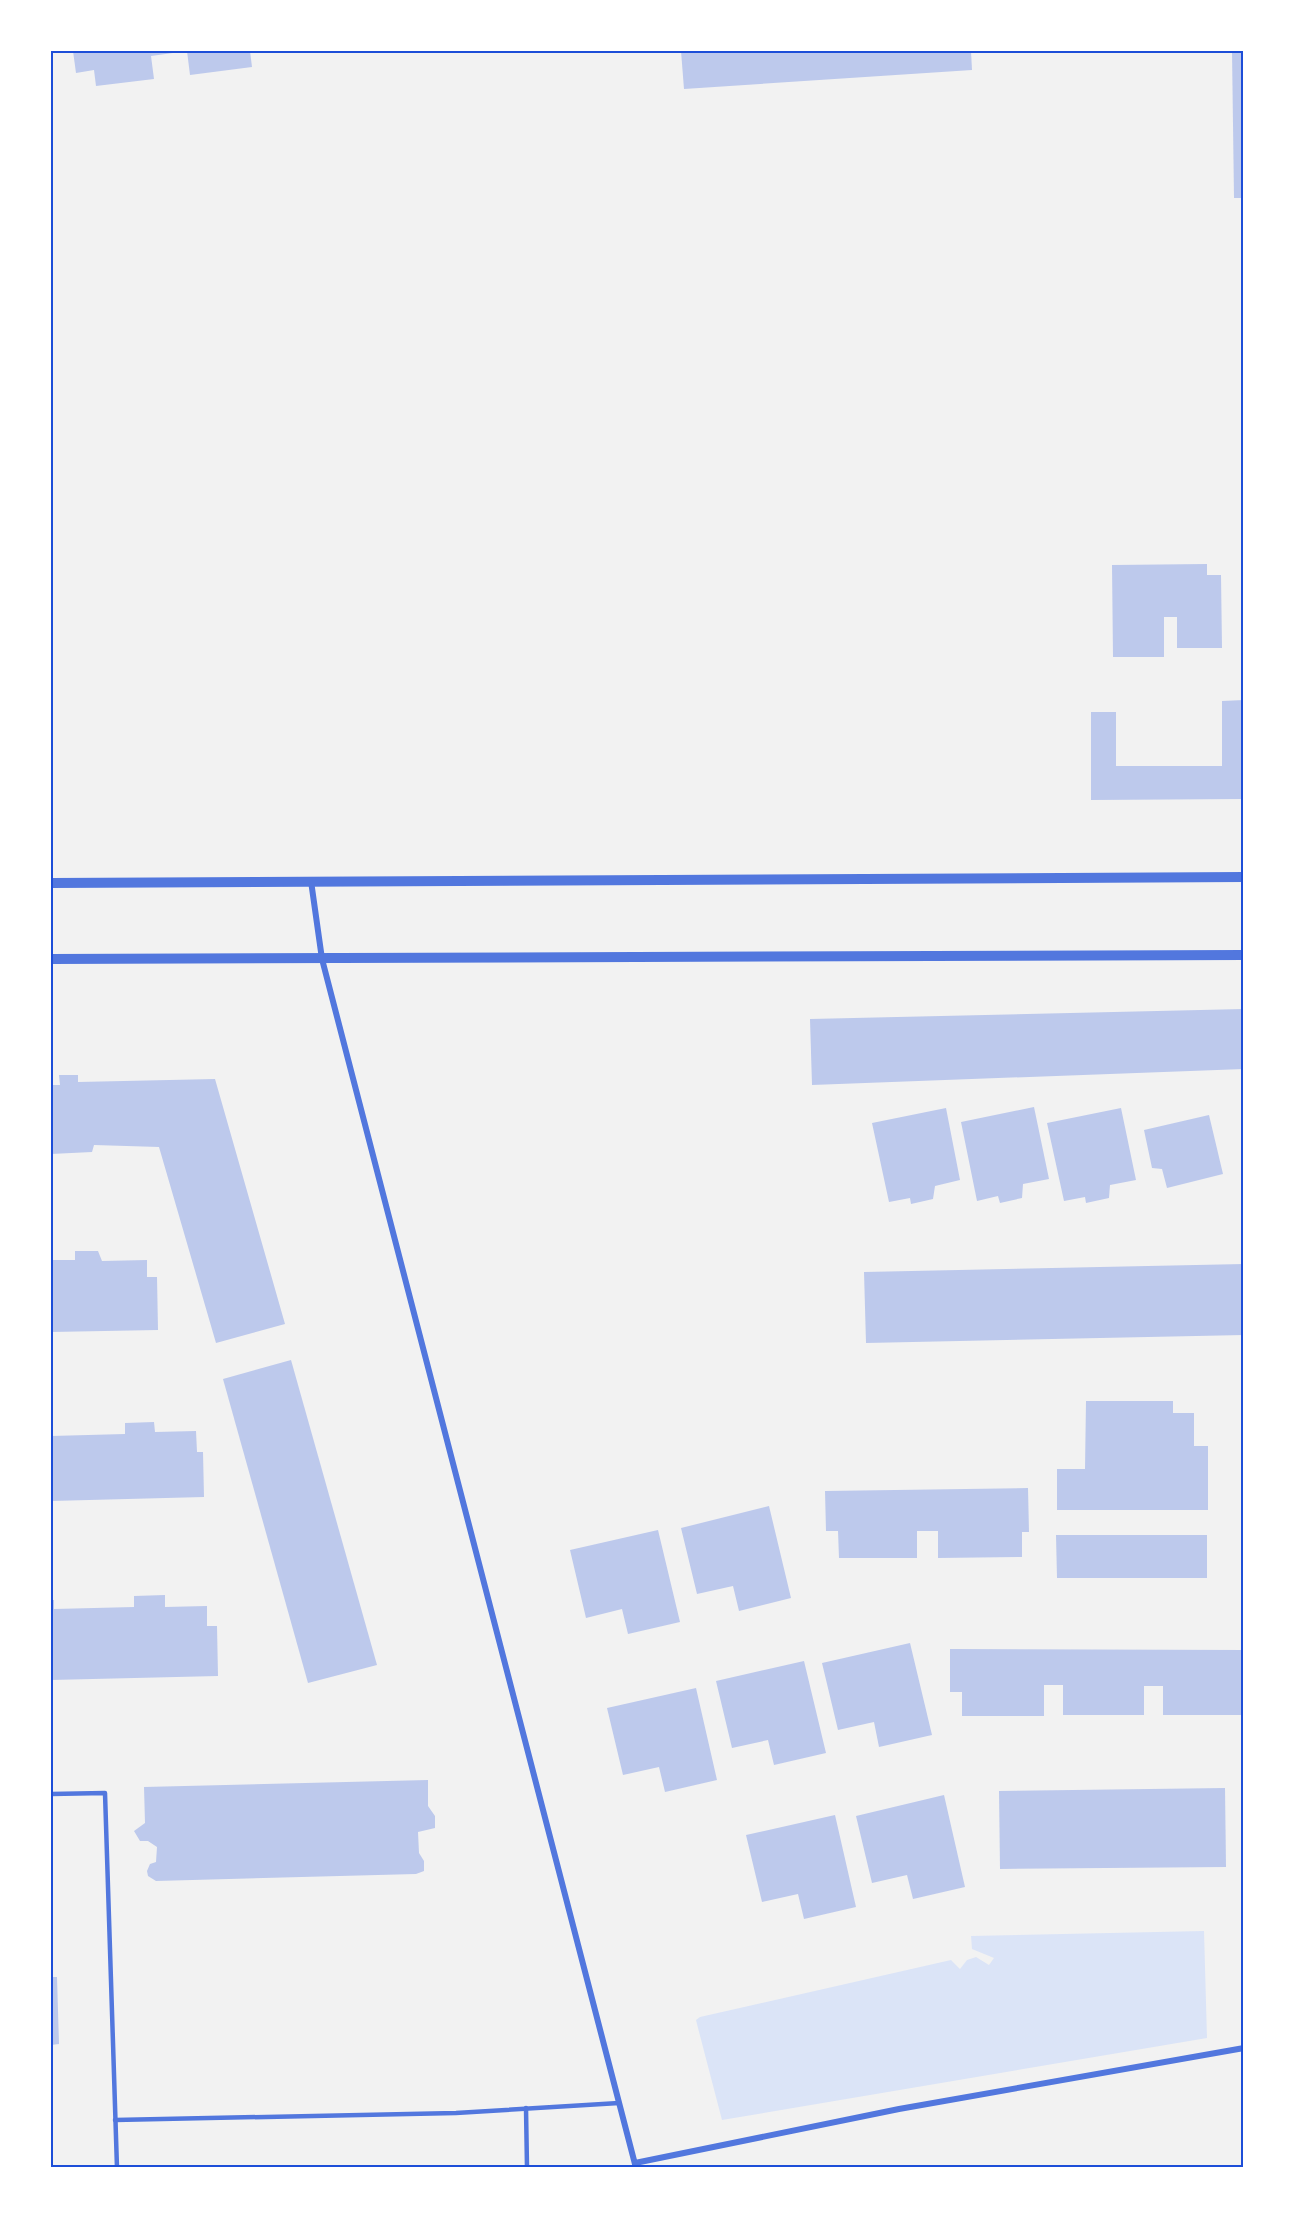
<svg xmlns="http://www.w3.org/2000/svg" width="1295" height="2219" font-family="Figtree,sans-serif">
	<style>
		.green { fill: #dbe4f7 }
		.building { fill: #bdc9ec }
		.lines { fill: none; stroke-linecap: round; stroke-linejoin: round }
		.service { stroke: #5277de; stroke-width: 4.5 }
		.minor { stroke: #5277de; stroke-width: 6 }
		.tertiary { stroke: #5277de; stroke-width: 10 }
		.neatline { fill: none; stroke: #1d4ed8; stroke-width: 2 }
	</style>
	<rect width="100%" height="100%" fill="#f2f2f2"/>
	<path class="green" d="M1204,1931L1207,2038L722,2120L698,2028L696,2020L700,2017L951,1960L960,1969L967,1960L976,1957L989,1965L994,1958L972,1949L971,1936Z"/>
	<g class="building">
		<path d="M73,51H180V52L151,56L154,79L96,86L94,70L76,73Z"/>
		<path d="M187,51H250L252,67L190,75Z"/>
		<path d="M681,51H971L972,70L684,89Z"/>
		<path d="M1232,51H1244V198H1234Z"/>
		<path d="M1207,564V575H1221L1222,648H1177V617H1164V657H1113L1112,565Z"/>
		<path d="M1244,700V799L1091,800V712H1116V766H1222V701Z"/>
		<path d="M1244,1009V1069L812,1085L810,1019Z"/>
		<path d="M59,1075H78V1082L215,1079L285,1324L216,1343L159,1147L94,1145L92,1152L51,1154V1085H60Z"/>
		<path d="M1034,1107L1049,1179L1023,1184L1022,1198L1000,1203L998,1196L977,1201L961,1122Z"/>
		<path d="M946,1108L960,1180L935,1186L933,1199L911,1204L910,1198L889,1202L872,1123Z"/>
		<path d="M1121,1108L1136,1180L1110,1185L1109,1198L1086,1203L1085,1197L1064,1201L1047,1123Z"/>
		<path d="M1209,1115L1223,1174L1167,1188L1162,1169L1152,1168L1144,1130Z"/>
		<path d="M75,1251H98L102,1261L147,1260V1277H157L158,1330L51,1332V1260H75Z"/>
		<path d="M1244,1264V1335L866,1343L864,1272Z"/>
		<path d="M291,1360L377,1665L308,1683L223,1379Z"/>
		<path d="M1086,1401H1173V1413H1194V1446H1208V1510H1057V1469H1085Z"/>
		<path d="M154,1422L155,1432L196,1431L197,1452H203L204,1497L51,1501V1436L125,1434V1423Z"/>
		<path d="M1028,1488L1029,1532H1022V1557L938,1558V1531H917V1558H839L838,1531H826L825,1491Z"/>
		<path d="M769,1506L791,1598L739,1611L733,1586L697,1594L681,1528Z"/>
		<path d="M658,1530L680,1622L628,1634L622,1609L586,1618L570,1550Z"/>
		<path d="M1056,1535H1207V1578H1057Z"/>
		<path d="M165,1595V1607L207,1606V1626H217L218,1676L51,1680V1600H54V1609L134,1607V1596Z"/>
		<path d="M910,1643L932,1735L879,1747L874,1722L838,1730L822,1663Z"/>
		<path d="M950,1649L1244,1650L1242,1715H1163V1686H1144V1715H1063V1685H1044V1716H962V1692H950Z"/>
		<path d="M804,1661L826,1753L774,1765L768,1740L732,1748L716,1681Z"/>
		<path d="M696,1688L717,1780L665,1792L659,1767L623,1775L607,1708Z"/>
		<path d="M428,1780V1806L435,1816V1828L418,1832L419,1853L424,1861V1871L416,1874L156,1881L148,1876L147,1871L150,1864L156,1862L157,1847L148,1841H140L134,1831L145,1823L144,1787Z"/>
		<path d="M1225,1788L1226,1867L1000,1869L999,1791Z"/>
		<path d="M944,1795L965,1887L913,1899L907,1875L872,1883L856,1816Z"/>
		<path d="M835,1815L856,1907L804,1919L798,1894L762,1902L746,1835Z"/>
		<path d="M51,1977H57L59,2044L51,2045Z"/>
	</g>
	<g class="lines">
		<g class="service">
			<path d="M51,1794L105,1793L117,2168"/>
			<path d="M526,2108L527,2168"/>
			<path d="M115,2120L456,2113L619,2103"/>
		</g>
		<g class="minor">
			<path d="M311,881L322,959L636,2168"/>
			<path d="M635,2163L899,2109L1244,2048"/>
		</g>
		<g class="tertiary">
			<path d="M51,883L1244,877"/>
			<path d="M51,959L1244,955"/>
		</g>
	</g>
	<rect width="1295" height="2219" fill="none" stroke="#ffffff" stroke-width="105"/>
	<rect x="52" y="52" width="1190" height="2114" class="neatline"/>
</svg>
